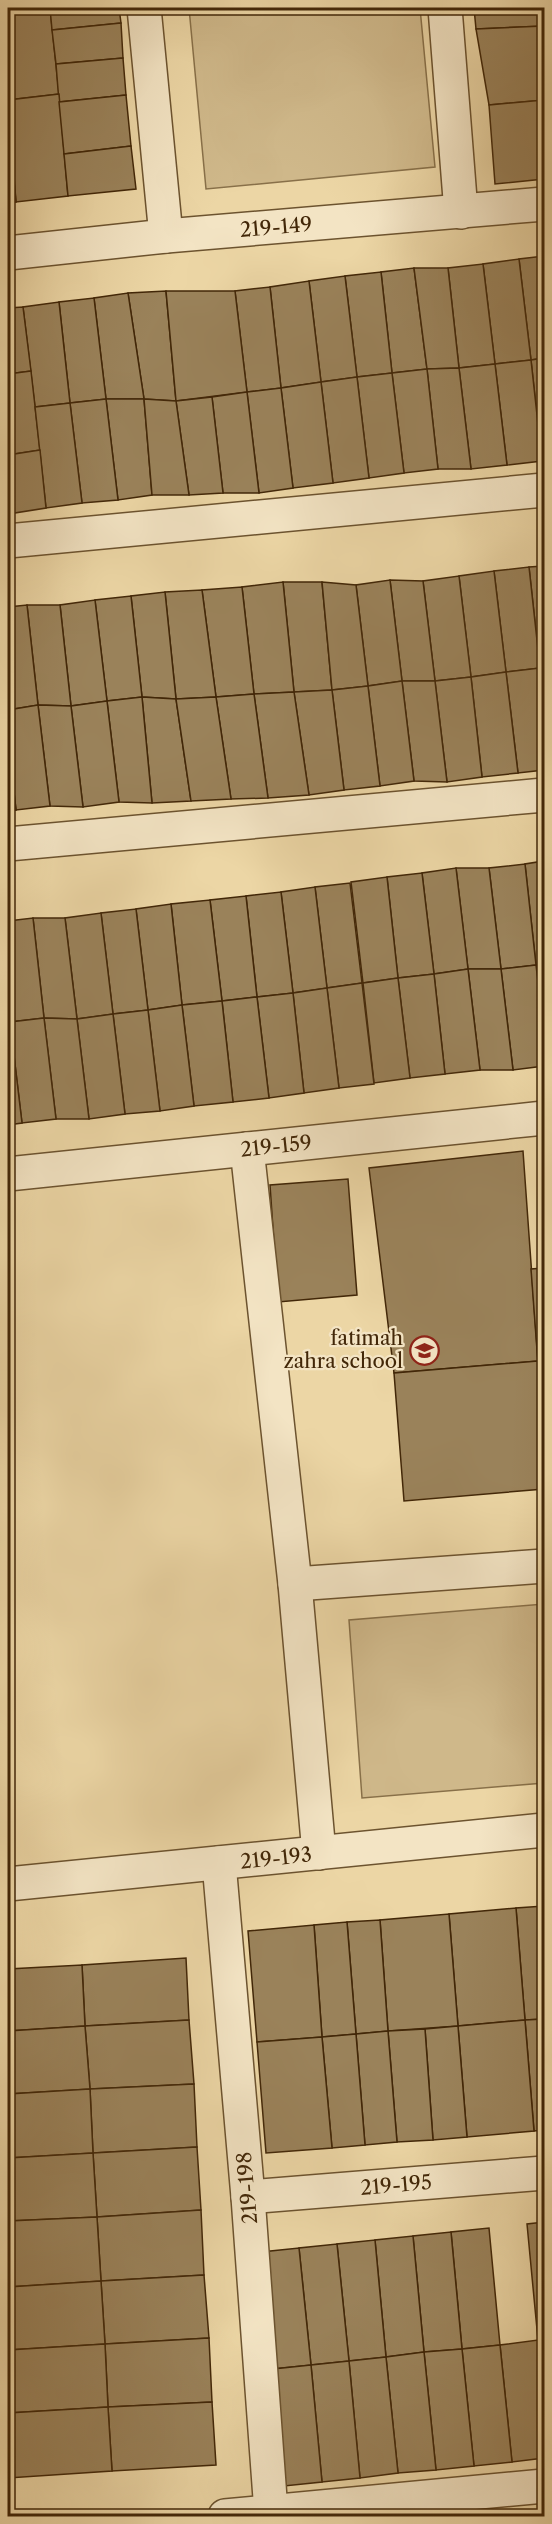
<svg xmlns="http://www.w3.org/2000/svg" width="552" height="2524" font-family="'Libre Caslon Text',serif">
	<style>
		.green { fill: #cfb88a; stroke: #887049; stroke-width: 1.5 }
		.building { fill: #9a825a; stroke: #422708; stroke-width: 1.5 }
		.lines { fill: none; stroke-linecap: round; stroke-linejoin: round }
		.minor-casing { stroke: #6c532f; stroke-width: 36 }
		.minor { stroke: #f3e4c4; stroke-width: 33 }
		.labels { text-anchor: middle; stroke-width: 4.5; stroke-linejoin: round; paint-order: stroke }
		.street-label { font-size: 20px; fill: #422708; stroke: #f3e4c4 }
		.poi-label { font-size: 20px; fill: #422708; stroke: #f3e4c4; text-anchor: end }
	</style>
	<rect width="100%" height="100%" fill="#ecd6a5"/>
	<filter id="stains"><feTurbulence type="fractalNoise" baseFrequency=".00333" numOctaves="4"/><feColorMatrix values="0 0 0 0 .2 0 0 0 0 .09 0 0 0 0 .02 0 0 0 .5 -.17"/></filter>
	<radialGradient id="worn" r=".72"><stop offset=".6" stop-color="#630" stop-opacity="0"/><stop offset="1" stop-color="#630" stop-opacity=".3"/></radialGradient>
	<g class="green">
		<path d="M189,8H420L435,167L206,189Z"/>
		<path d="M544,1604V1783L362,1798L349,1620Z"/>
	</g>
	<g class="building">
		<path d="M8,8H50L59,94L8,100Z"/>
		<path d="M50,8H119L121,23L52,30Z"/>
		<path d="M474,8H544V26L476,29Z"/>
		<path d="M121,23L123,58L56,64L52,30Z"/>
		<path d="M544,26V100L489,105L476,29Z"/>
		<path d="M123,58L126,95L59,102L56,64Z"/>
		<path d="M59,94L68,196L16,202L8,100Z"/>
		<path d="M126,95L131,146L64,154L59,102Z"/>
		<path d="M544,100V179L495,184L489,105Z"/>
		<path d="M8,116L16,202L8,203Z"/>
		<path d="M131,146L136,189L68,196L64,154Z"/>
		<path d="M544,256V358L531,360L519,259Z"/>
		<path d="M519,259L531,360L495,364L483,264Z"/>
		<path d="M483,264L495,364L459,368L448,268Z"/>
		<path d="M414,268L427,369L392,373L381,272Z"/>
		<path d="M414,268H448L459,368L427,369Z"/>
		<path d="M381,272L392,373L357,377L345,276Z"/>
		<path d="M345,276L357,377L321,382L309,281Z"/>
		<path d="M309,281L321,382L281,388L270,287Z"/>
		<path d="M270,287L281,388L247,392L235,291Z"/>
		<path d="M166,291L176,401L144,399L128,293Z"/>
		<path d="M166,291H235L247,392L176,401Z"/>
		<path d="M128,293L144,399H106L94,298Z"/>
		<path d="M94,298L106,399L70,403L59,302Z"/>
		<path d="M59,302L70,403L35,407L23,307Z"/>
		<path d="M23,307L31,371L8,374V308Z"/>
		<path d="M544,358V460L542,461L531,360Z"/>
		<path d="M531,360L542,461L507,465L495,364Z"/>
		<path d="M495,364L507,465L471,469L459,368Z"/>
		<path d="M459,368L471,469H438L427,369Z"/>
		<path d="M427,369L438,469L404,473L392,373Z"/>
		<path d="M31,371L40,450L8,455V374Z"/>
		<path d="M392,373L404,473L369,478L357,377Z"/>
		<path d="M357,377L369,478L333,483L321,382Z"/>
		<path d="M321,382L333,483L293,488L281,388Z"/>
		<path d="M281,388L293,488L259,493L247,392Z"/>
		<path d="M247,392L259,493H223L212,397Z"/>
		<path d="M212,397L223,493L189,495L176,401Z"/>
		<path d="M106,399H144L152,495L118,500Z"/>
		<path d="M106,399L118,500L82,503L70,403Z"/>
		<path d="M144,399L176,401L189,495H152Z"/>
		<path d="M70,403L82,503L46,508L35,407Z"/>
		<path d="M40,450L46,508L8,514V455Z"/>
		<path d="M544,566V667L540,668L529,567Z"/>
		<path d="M529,567L540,668L506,672L494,571Z"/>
		<path d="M494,571L506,672L471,677L459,576Z"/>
		<path d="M459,576L471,677L435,681L423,581Z"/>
		<path d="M390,580L423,581L435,681H402Z"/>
		<path d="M390,580L402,681L368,686L356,585Z"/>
		<path d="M283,582H322L332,690L294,692Z"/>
		<path d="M283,582L294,692L254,694L242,587Z"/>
		<path d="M322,582L356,585L368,686L332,690Z"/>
		<path d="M242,587L254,694L216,697L202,590Z"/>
		<path d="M202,590L216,697L176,699L165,592Z"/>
		<path d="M165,592L176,699L142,697L131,596Z"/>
		<path d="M131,596L142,697L107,701L95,600Z"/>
		<path d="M95,600L107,701L71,706L60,605Z"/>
		<path d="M27,605H60L71,706L38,705Z"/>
		<path d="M27,605L38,705L8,710V607Z"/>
		<path d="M544,667V703L540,668Z"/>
		<path d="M540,668L544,703V770L518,773L506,672Z"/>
		<path d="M506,672L518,773L482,777L471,677Z"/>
		<path d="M471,677L482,777L447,782L435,681Z"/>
		<path d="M402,681H435L447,782L414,781Z"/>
		<path d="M402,681L414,781L380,786L368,686Z"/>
		<path d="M368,686L380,786L344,790L332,690Z"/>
		<path d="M332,690L344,790L309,795L294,692Z"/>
		<path d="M294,692L309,795L268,798L254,694Z"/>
		<path d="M254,694L268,798L231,799L216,697Z"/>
		<path d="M142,697L176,699L191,801L152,803Z"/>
		<path d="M142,697L152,803L119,802L107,701Z"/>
		<path d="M216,697L231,799L191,801L176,699Z"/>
		<path d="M107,701L119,802L83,807L71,706Z"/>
		<path d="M38,705L71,706L83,807L50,806Z"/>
		<path d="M38,705L50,806L16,810L8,738V710Z"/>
		<path d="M8,738L16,810L8,811Z"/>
		<path d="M544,861V964L536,965L525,864Z"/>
		<path d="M525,864L536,965L501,969L489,868Z"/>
		<path d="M456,868H489L501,969H468Z"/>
		<path d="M456,868L468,969L434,974L422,873Z"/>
		<path d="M422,873L434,974L398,978L387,877Z"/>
		<path d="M387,877L398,978L363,983L351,882Z"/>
		<path d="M350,883L362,983L327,988L315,887Z"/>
		<path d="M315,887L327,988L293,993L281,892Z"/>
		<path d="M281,892L293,993L257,997L246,896Z"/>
		<path d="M246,896L257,997L222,1001L210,900Z"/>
		<path d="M210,900L222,1001L182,1005L171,904Z"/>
		<path d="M171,904L182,1005L148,1010L136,909Z"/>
		<path d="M136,909L148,1010L113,1014L101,913Z"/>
		<path d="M101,913L113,1014L77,1019L65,918Z"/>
		<path d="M33,918H65L77,1019L44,1018Z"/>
		<path d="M33,918L44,1018L10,1022L8,1002V921Z"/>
		<path d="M544,964V1033L536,965Z"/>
		<path d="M536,965L544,1033V1066L513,1070L501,969Z"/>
		<path d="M468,969H501L513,1070H480Z"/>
		<path d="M468,969L480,1070L445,1074L434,974Z"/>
		<path d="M434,974L445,1074L410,1078L398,978Z"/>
		<path d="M398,978L410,1078L374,1083L363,983Z"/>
		<path d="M362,983L374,1084L339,1088L327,988Z"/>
		<path d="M327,988L339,1088L304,1093L293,993Z"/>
		<path d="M293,993L304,1093L269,1098L257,997Z"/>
		<path d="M257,997L269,1098L233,1102L222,1001Z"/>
		<path d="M222,1001L233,1102L194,1106L182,1005Z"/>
		<path d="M182,1005L194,1106L160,1111L148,1010Z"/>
		<path d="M148,1010L160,1111L125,1114L113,1014Z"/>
		<path d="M113,1014L125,1114L89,1119L77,1019Z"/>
		<path d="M44,1018L77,1019L89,1119H56Z"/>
		<path d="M44,1018L56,1119L22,1123L10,1022Z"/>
		<path d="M10,1022L22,1123L8,1125V1023Z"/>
		<path d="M523,1151L538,1361L394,1373L369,1168Z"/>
		<path d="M348,1179L357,1295L278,1302L270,1185Z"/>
		<path d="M544,1268V1431H543L531,1269Z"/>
		<path d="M538,1361L544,1445V1489L404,1501L394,1373Z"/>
		<path d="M544,1906V2019L525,2020L516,1908Z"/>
		<path d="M516,1908L525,2020L458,2026L449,1914Z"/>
		<path d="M449,1914L458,2026L388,2031L380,1920Z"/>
		<path d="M380,1920L388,2031L356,2034L347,1922Z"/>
		<path d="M347,1922L356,2034L322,2037L314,1925Z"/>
		<path d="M314,1925L322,2037L257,2042L248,1931Z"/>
		<path d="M186,1958L189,2020L85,2026L82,1965Z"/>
		<path d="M82,1965L85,2026L8,2031V1969Z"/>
		<path d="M544,2019V2130L534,2131L525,2020Z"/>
		<path d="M189,2020L194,2084L90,2089L85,2026Z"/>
		<path d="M525,2020L534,2131L467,2137L458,2026Z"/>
		<path d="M85,2026L90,2089L8,2094V2031Z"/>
		<path d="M458,2026L467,2137L433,2140L425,2029Z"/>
		<path d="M425,2029L433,2140L397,2142L388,2031Z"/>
		<path d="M388,2031L397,2142L365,2145L356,2034Z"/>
		<path d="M356,2034L365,2145L332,2148L322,2037Z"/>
		<path d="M322,2037L332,2148L266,2153L257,2042Z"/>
		<path d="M194,2084L197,2147L93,2153L90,2089Z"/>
		<path d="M90,2089L93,2153L8,2158V2094Z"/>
		<path d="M197,2147L201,2210L97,2217L93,2153Z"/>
		<path d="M93,2153L97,2217L8,2221V2158Z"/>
		<path d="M201,2210L204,2275L101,2281L97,2217Z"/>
		<path d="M97,2217L101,2281L8,2287V2221Z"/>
		<path d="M544,2222V2340H538L527,2224Z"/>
		<path d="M489,2228L500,2345L462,2349L451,2232Z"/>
		<path d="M451,2232L462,2349L424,2352L413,2236Z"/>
		<path d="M413,2236L424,2352L386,2357L375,2240Z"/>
		<path d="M375,2240L386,2357L349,2361L337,2244Z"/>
		<path d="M337,2244L349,2361L311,2365L299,2248Z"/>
		<path d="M299,2248L311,2365L273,2369L261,2252Z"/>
		<path d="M204,2275L209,2338L105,2344L101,2281Z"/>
		<path d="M101,2281L105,2344L8,2350V2287Z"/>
		<path d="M209,2338L212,2402L108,2407L105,2344Z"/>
		<path d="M538,2340L544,2406V2458L512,2462L500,2345Z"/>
		<path d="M538,2340H544V2406Z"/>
		<path d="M105,2344L108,2407L8,2413V2350Z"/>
		<path d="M500,2345L512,2462L474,2466L462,2349Z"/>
		<path d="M462,2349L474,2466L436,2470L424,2352Z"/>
		<path d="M424,2352L436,2470L398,2473L386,2357Z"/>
		<path d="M386,2357L398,2473L360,2478L349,2361Z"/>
		<path d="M349,2361L360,2478L322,2482L311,2365Z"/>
		<path d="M311,2365L322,2482L284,2486L273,2369Z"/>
		<path d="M212,2402L216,2465L112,2471L108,2407Z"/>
		<path d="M108,2407L112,2471L8,2478V2413Z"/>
	</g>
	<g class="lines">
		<defs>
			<g id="minor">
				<path d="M144,8L166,236"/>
				<path d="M445,8L461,212"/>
				<path d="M8,253L166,236L544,204"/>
				<path d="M8,541L544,490"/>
				<path d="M8,844L544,795"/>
				<path d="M247,1149L295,1584L319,1853"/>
				<path d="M8,1174L544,1118"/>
				<path d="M295,1584L544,1566"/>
				<path d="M219,1863L248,2197L271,2512"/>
				<path d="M8,1884L544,1830"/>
				<path d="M248,2197L544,2173"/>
				<path d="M225,2516L544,2486"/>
			</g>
		</defs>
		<use href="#minor" class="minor-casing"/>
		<use href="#minor" class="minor"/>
	</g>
	<defs>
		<symbol id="school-ring" viewBox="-11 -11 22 22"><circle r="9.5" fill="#f3e4c4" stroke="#8f2418" stroke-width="1.5"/><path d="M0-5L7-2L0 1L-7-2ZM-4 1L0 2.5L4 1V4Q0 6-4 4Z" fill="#8f2418"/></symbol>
	</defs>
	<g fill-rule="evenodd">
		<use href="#school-ring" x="408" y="1334" width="33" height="33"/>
	</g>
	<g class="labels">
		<g class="street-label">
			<text transform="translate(276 227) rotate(-5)" y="7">219-149</text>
			<text transform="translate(276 1146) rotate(-6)" y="7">219-159</text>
			<text transform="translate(276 1858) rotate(-6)" y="7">219-193</text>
			<text transform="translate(396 2185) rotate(-5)" y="7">219-195</text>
			<text transform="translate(247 2188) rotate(-95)" y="7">219-198</text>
		</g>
		<g class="poi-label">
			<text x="403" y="1345">fatimah<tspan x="403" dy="23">zahra school</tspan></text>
		</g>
	</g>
	<rect width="552" height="2524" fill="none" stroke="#ecd6a5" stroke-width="30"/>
	<rect x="9" y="9" width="534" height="2506" fill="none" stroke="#422708" stroke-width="3"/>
	<rect x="15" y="15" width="522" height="2494" fill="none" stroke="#422708" stroke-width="1.5"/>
	<rect width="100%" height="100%" filter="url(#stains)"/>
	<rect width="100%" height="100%" fill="url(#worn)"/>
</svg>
